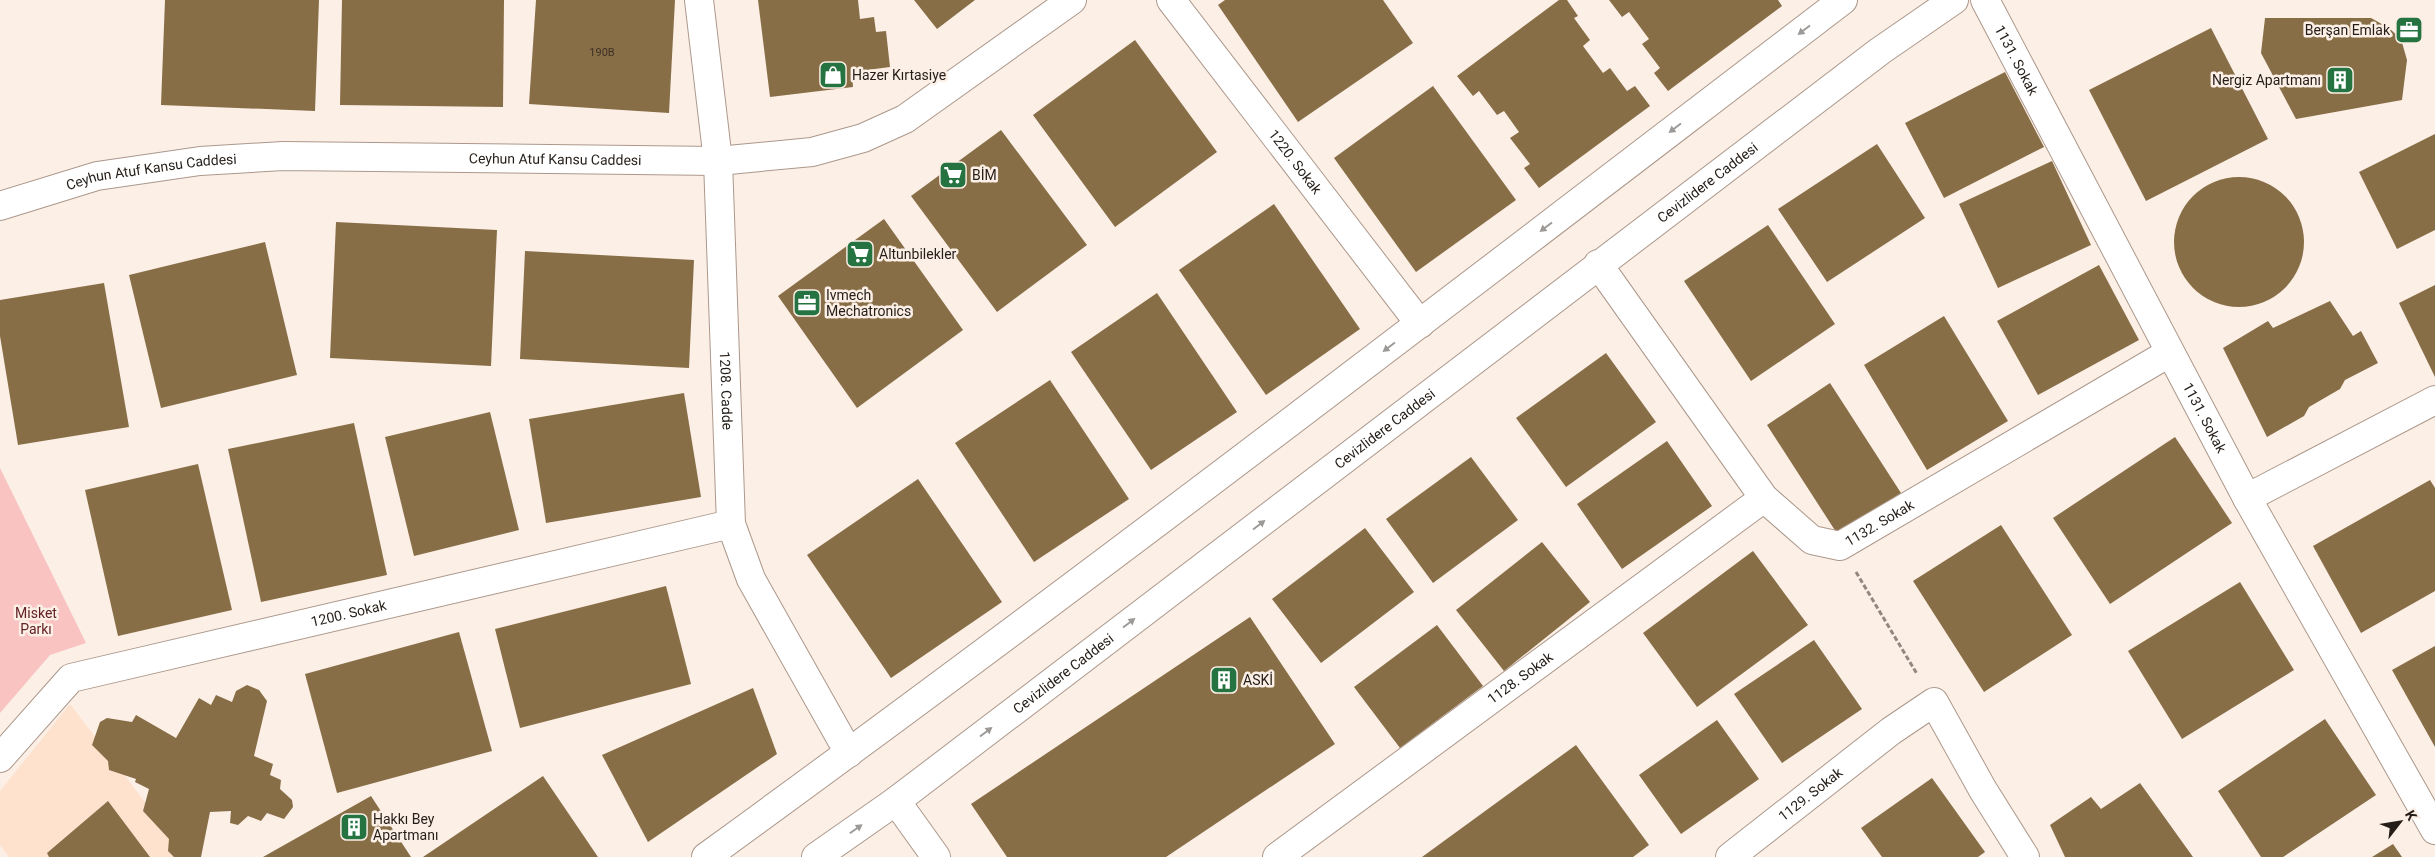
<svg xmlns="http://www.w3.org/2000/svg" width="2435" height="857" font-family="Roboto,sans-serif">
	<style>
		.built { fill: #fee2ce }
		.green { fill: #f9c3c2 }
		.building { fill: #886e47 }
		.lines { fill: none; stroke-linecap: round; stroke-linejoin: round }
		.street-casing { stroke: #ac988b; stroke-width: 30 }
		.secondary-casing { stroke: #ac988b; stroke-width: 30 }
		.path { stroke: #928881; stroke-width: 3; stroke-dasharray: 5 2.5; stroke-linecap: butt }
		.street { stroke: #fff; stroke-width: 28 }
		.secondary { stroke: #fff; stroke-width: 28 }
		.oneway { fill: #9c9997 }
		.labels { text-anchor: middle; stroke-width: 5; stroke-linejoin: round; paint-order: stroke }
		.number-label { font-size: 11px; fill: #3d3124 }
		.poi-label { font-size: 14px; fill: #241d18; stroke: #fcefe6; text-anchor: start }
		.street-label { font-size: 14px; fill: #241d18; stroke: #fcefe6 }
		.park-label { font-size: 14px; fill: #622226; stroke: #fcefe6 }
	</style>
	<rect width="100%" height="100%" fill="#fcefe6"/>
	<path class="built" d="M70,704L187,857H9L0,845V791Z"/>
	<path class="green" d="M0,468L86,643L50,655L0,713Z"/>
	<g class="building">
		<path d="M165,0H319L315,111L161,105Z"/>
		<path d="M342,0H504L503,107L340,105Z"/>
		<path d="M536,0H675L669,113L529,104Z"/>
		<path d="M758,0H858L860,19L874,17L876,32L886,31L890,67L852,72L853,87L770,97Z"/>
		<path d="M914,0H975L937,29Z"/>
		<path d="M1225,0H1383L1413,43L1298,122L1218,5Z"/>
		<path d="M1559,0H1567L1578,16L1574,18L1590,40L1583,46L1603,73L1610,68L1627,91L1635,86L1650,106L1539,188L1524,168L1530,164L1510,138L1519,132L1504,111L1497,115L1479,91L1473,96L1457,76Z"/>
		<path d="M1609,0H1778L1782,6L1668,91L1654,73L1660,68L1642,44L1649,39L1629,12L1622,17Z"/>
		<path d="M2265,18H2371L2389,28L2401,39L2407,60L2402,100L2296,119L2261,53Z"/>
		<path d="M2211,28L2268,139L2146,201L2089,90Z"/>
		<path d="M1135,40L1217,152L1115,227L1033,115Z"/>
		<path d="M2005,72L2044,147L1944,198L1905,123Z"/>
		<path d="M1433,86L1516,200L1416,272L1334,158Z"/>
		<path d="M1001,130L1087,245L997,312L911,196Z"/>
		<path d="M2435,134V230L2397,249L2359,172Z"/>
		<path d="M1877,144L1925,218L1827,282L1778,209Z"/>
		<path d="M2052,161L2091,245L1998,288L1959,204Z"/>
		<circle cx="2239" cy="242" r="65"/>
		<path d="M1274,204L1360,329L1266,395L1179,270Z"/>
		<path d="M884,219L963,330L857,408L778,296Z"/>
		<path d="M336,222L497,230L491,366L330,358Z"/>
		<path d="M1768,225L1835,324L1751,381L1684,281Z"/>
		<path d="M265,242L297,375L161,408L129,275Z"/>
		<path d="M525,251L694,260L689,368L520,359Z"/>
		<path d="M2099,265L2139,340L2038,395L1997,321Z"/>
		<path d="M104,283L129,427L18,445L0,336V300Z"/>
		<path d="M2435,285V377L2399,303Z"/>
		<path d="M1157,293L1237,412L1151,470L1071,352Z"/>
		<path d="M2330,301L2353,336L2361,331L2378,363L2345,380L2340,389L2309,407L2304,416L2267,437L2223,348L2268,321L2273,328Z"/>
		<path d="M1944,316L2008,421L1927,470L1864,365Z"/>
		<path d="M1606,353L1656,422L1566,487L1516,418Z"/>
		<path d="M1050,380L1129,499L1034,562L955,443Z"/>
		<path d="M1830,383L1901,493L1838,535L1767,425Z"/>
		<path d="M684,393L701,497L546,523L529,419Z"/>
		<path d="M490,412L519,530L414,556L385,437Z"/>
		<path d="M354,423L387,575L261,602L228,449Z"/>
		<path d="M2175,437L2232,523L2110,604L2053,518Z"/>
		<path d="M1667,441L1712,506L1622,569L1577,504Z"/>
		<path d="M1471,457L1518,520L1433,583L1386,519Z"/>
		<path d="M198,464L232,610L118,636L85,490Z"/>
		<path d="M918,479L1002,602L891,678L807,555Z"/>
		<path d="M2430,480L2435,488V591L2361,633L2313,546Z"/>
		<path d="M2001,525L2072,635L1984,692L1913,581Z"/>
		<path d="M1365,528L1414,592L1321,663L1272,599Z"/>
		<path d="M1542,542L1590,602L1504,671L1456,610Z"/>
		<path d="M1753,551L1808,625L1697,707L1643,633Z"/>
		<path d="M2240,582L2294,670L2182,739L2128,651Z"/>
		<path d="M666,586L691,684L520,728L495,629Z"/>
		<path d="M1250,617L1335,744L1166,857H1007L971,804Z"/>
		<path d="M1437,625L1483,686L1400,748L1354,687Z"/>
		<path d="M459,632L492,751L337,793L305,674Z"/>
		<path d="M1814,640L1862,709L1782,763L1734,694Z"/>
		<path d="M2435,646V747L2392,670Z"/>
		<path d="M247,685L259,690L267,701L254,756L273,764L270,775L281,780L280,789L292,800L293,807L284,819L267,813L261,821L248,816L238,825L230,823L231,811L210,812L201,857H174L168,851L169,839L143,811L149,789L135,782L136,779L109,770L108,761L92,745L100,722L107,718L132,722L136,715L176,738L199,698L211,705L216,695L232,702L236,691Z"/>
		<path d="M753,688L777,754L648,842L602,755Z"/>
		<path d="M2325,719L2376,795L2283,857H2261L2218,791Z"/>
		<path d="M1717,720L1759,779L1681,834L1639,775Z"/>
		<path d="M1576,745L1649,845L1633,857H1422Z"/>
		<path d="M543,776L598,857H423Z"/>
		<path d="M1932,778L1985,852L1978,857H1882L1861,828Z"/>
		<path d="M2140,783L2193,857H2065L2050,825L2091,797L2101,809Z"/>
		<path d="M371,796L411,857H263Z"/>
		<path d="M108,801L150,857H49L47,853Z"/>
		<path d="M2393,844L2402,857H2372Z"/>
	</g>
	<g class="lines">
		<defs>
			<g id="street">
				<path id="s1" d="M699,0L718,161L731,524L751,579L849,753"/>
				<path id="s2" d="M1171,0L1420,324"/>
				<path id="s3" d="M1985,0L2247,498L2435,830"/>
				<path id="s4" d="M0,206L97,176L200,161L283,156L718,161L812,152L863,138L905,119L1072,0"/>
				<path id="s5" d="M1598,264L1764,498L1812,540L1840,546L2169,353"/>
				<path d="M2247,498L2435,400"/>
				<path id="s6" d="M0,758L71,678L731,524"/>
				<path d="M896,801L936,857"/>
				<path id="s7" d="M1277,857L1764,498"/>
				<path id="s8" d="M1730,857L1891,731L1934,702L1983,790L2025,857"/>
			</g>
			<g id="secondary">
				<path d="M706,857C1090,578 1466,288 1843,0"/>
				<path id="s9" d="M816,857L896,801L1880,51L1954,0"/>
			</g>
		</defs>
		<use href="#street" class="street-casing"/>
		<use href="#secondary" class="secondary-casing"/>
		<path class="path" d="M1856,572L1917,674"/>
		<use href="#street" class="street"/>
		<use href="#secondary" class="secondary"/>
	</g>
	<defs><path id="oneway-solid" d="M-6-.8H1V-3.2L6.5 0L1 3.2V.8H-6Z" transform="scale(1.25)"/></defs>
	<g class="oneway">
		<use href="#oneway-solid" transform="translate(1804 30) rotate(143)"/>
		<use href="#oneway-solid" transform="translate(1675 128) rotate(143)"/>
		<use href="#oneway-solid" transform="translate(1546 227) rotate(143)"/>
		<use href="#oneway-solid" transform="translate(1389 347) rotate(143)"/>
		<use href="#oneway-solid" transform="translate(1259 525) rotate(-37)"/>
		<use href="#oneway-solid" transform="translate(1129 623) rotate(-37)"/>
		<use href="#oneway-solid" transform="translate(986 732) rotate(-37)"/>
		<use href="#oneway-solid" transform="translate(856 829) rotate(-35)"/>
	</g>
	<defs>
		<symbol id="office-square" viewBox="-11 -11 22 22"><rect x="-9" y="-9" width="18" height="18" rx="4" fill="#267342" stroke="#fcefe6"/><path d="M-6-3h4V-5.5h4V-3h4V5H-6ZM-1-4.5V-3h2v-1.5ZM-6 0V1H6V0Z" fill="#fff"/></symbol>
		<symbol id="shop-square" viewBox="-11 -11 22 22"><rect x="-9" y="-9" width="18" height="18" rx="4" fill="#267342" stroke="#fcefe6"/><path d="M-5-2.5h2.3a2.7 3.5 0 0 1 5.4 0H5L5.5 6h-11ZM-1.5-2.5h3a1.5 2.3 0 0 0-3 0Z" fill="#fff"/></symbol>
		<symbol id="building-square" viewBox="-11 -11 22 22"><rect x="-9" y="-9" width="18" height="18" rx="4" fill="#267342" stroke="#fcefe6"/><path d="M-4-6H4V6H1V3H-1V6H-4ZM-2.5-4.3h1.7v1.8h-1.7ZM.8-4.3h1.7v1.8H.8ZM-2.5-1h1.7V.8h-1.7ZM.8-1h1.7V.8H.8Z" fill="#fff"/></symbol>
		<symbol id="supermarket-square" viewBox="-11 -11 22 22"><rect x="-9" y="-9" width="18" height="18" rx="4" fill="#267342" stroke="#fcefe6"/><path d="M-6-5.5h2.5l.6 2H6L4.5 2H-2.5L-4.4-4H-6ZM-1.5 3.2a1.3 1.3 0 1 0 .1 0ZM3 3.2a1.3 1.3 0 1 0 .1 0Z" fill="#fff"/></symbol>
	</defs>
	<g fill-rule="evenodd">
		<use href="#office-square" x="2393" y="14" width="32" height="32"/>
		<use href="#shop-square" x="817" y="59" width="32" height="32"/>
		<use href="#building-square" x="2324" y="64" width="32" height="32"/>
		<use href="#supermarket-square" x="937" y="159" width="32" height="32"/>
		<use href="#supermarket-square" x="844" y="238" width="32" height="32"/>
		<use href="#office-square" x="791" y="287" width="32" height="32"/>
		<use href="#building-square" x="1208" y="664" width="32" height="32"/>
		<use href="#building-square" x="338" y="811" width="32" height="32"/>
	</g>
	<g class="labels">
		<g class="number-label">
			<text x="602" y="56">190B</text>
		</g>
		<g class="poi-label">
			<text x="2390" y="35" text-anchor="end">Berşan Emlak</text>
			<text x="852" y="80">Hazer Kırtasiye</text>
			<text x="2321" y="85" text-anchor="end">Nergiz Apartmanı</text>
			<text x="972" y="180">BİM</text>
			<text x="879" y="259">Altunbilekler</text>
			<text x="826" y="300">Ivmech<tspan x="826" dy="16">Mechatronics</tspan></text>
			<text x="1243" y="685">ASKİ</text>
			<text x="373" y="824">Hakkı Bey<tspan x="373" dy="16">Apartmanı</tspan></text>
		</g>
		<g class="street-label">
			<text dy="5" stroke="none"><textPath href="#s3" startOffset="68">1131. Sokak</textPath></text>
			<text dy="5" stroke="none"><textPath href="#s4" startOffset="561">Ceyhun Atuf Kansu Caddesi</textPath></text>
			<text dy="5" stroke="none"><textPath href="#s2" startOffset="204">1220. Sokak</textPath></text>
			<text dy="5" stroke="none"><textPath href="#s4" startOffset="156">Ceyhun Atuf Kansu Caddesi</textPath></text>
			<text dy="5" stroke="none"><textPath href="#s9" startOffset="1118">Cevizlidere Caddesi</textPath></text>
			<text dy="5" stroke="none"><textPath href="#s1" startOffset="392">1208. Cadde</textPath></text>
			<text dy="5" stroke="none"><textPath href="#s3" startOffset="472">1131. Sokak</textPath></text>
			<text dy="5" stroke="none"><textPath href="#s9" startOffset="712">Cevizlidere Caddesi</textPath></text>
			<text dy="5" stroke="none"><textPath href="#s5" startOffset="425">1132. Sokak</textPath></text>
			<text dy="5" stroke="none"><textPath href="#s6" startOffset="392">1200. Sokak</textPath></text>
			<text dy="5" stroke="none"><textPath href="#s9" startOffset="308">Cevizlidere Caddesi</textPath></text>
			<text dy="5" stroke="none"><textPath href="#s7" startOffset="302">1128. Sokak</textPath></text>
			<text dy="5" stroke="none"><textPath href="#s8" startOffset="102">1129. Sokak</textPath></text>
		</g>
		<g class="park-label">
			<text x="36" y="618">Misket<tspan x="36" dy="16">Parkı</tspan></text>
		</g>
	</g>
	<g transform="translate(2400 822) rotate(59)" stroke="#fcefe6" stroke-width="4" paint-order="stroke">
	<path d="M0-4L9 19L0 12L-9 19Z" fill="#241d18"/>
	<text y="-8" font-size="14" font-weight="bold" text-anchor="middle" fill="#241d18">K</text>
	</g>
</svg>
